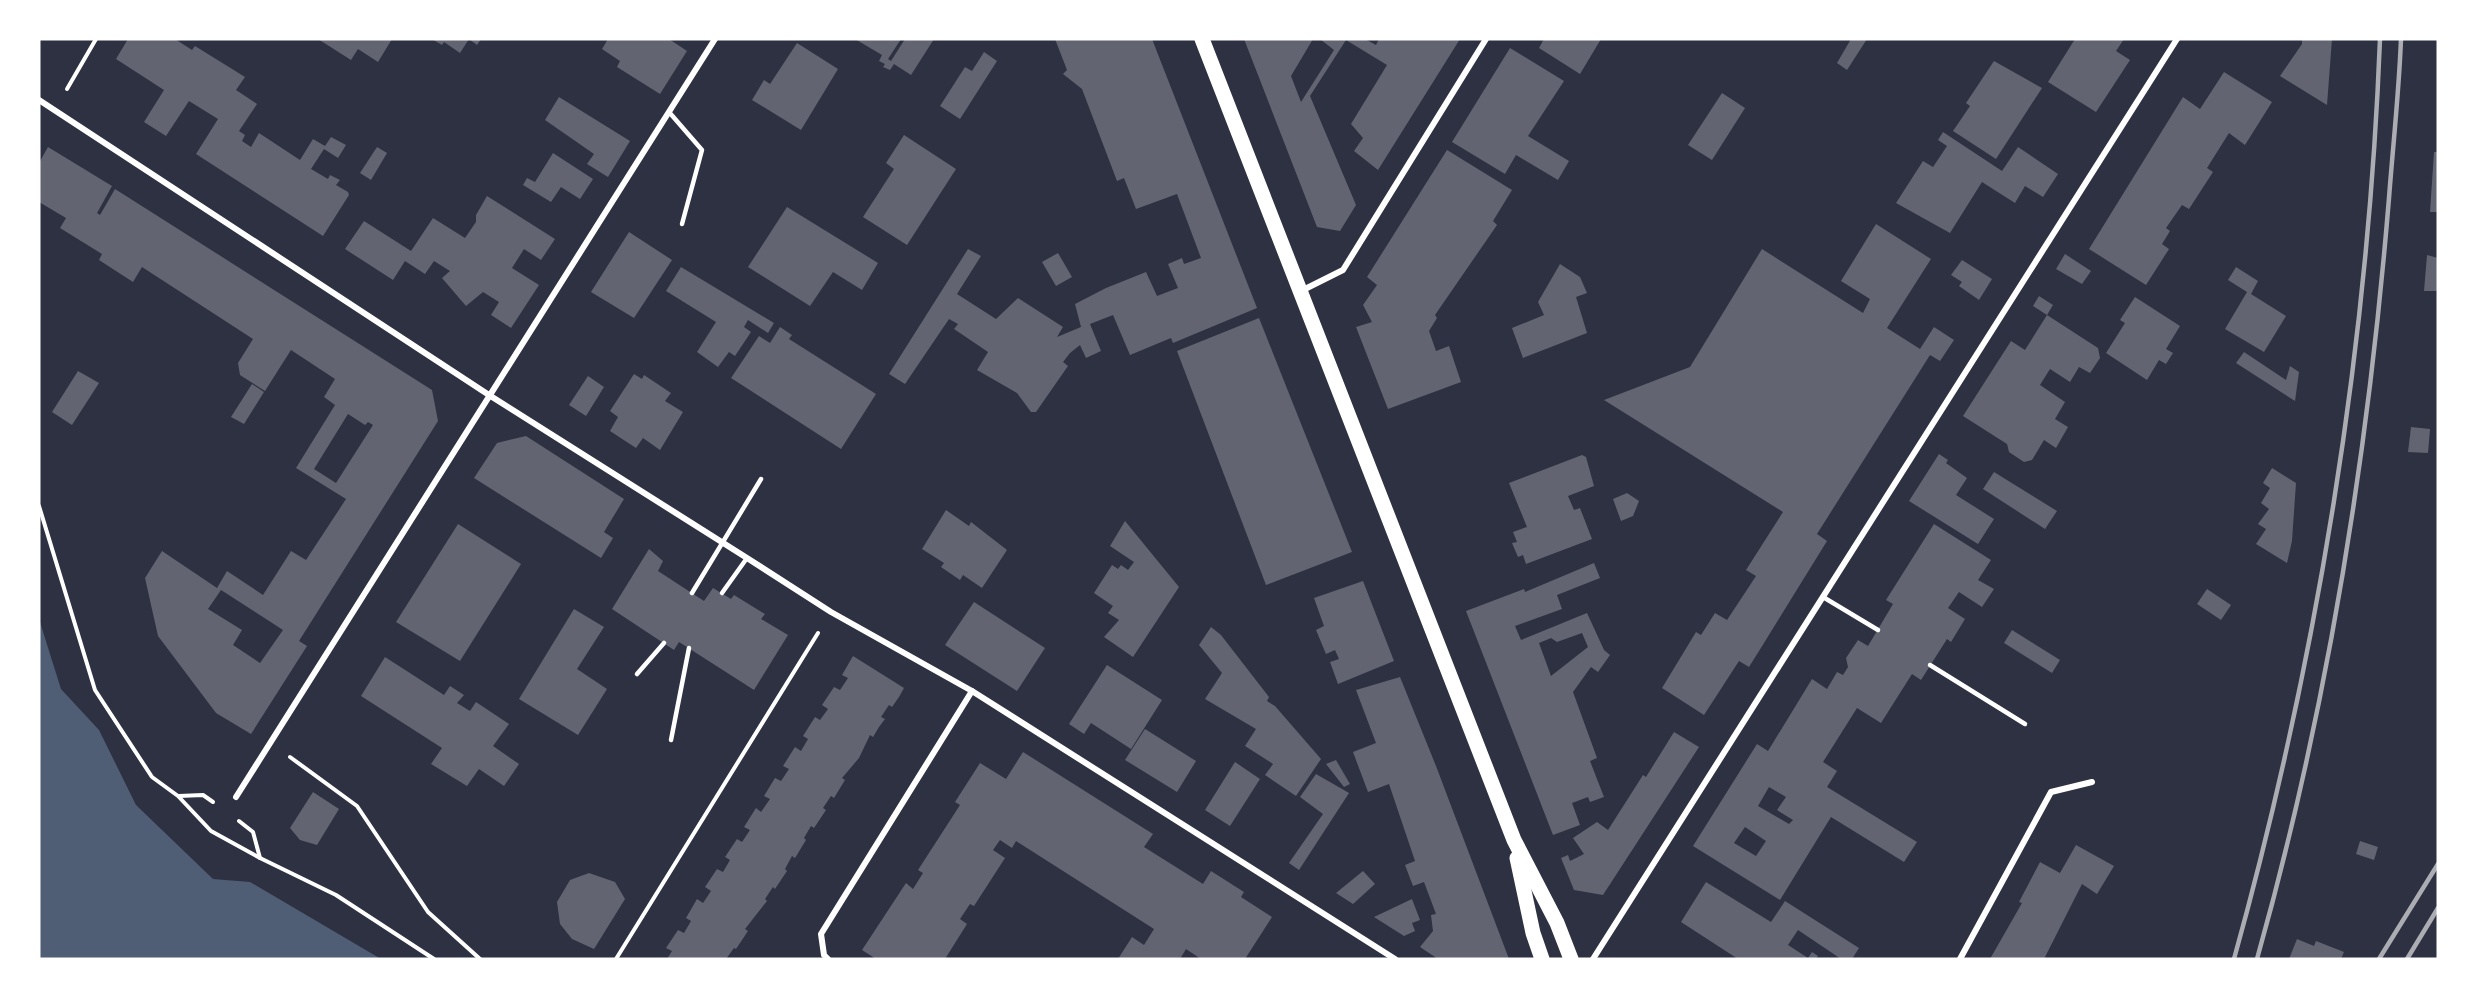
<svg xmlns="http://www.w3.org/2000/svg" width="2477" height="998" font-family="'Sofia Sans Condensed',sans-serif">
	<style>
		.water { fill: #4f5d75 }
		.building { fill: #626471; fill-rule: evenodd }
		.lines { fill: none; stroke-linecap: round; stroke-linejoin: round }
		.path { stroke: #fff; stroke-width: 4 }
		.service { stroke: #fff; stroke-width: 4.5 }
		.minor { stroke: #fff; stroke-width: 6 }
		.primary { stroke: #fff; stroke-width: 15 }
		.rail { stroke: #abadb3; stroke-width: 4.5 }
	</style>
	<rect width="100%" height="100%" fill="#2d3142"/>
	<path class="water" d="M39,619L61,689L99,730L136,805L213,879L250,882L381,959H39Z"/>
	<g class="building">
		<path d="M128,39H175L192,50L195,46L245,77L236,90L257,104L239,131L245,135L242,141L251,147L259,133L300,160L313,139L325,146L331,137L346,145L338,158L324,149L311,169L328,179L330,175L340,180L336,185L348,192L349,195L323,236L196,154L218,119L189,101L166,136L144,122L164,90L116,59Z"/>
		<path d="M318,39H392L378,62L358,49L351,60Z"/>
		<path d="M432,39H481L477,45L469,39L460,53L444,42L442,45Z"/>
		<path d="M608,39H669L687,51L660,94L617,67L620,61L602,49Z"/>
		<path d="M855,39H901L888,59L891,61L905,39H934L911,75L894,64L890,70L883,67L885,64L879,61L882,55Z"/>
		<path d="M1055,39H1152L1257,308L1173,343L1171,338L1130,355L1113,315L1090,324L1101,351L1086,358L1080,345L1070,353L1063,362L1068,366L1036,412H1031L1017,393L977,370L988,352L954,329L958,324L949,319L905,384L889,374L968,249L981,256L957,294L996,319L1018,298L1063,327L1057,337L1081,327L1075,304L1106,288L1146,272L1157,296L1178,288L1168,264L1182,258L1184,264L1201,258L1177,194L1136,209L1124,178L1117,181L1082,89L1063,74L1067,70Z"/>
		<path d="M1244,39H1313L1291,76L1301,102L1334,50L1320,39H1365L1376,45L1379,39H1460L1378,170L1354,151L1363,138L1351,124L1387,65L1346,40L1310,96L1356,205L1340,231L1317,227Z"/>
		<path d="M1544,39H1601L1580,74L1539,48Z"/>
		<path d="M1851,39H1867L1847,70L1837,63Z"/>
		<path d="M2075,39H2124L2116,51L2130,60L2096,112L2048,82Z"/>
		<path d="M2302,39H2332L2327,105L2280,76L2302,44Z"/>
		<path d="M797,43L838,69L801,130L752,100L764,80L770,84Z"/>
		<path d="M1510,48L1564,81L1528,136L1569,161L1558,180L1516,155L1505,174L1452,142Z"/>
		<path d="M984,52L997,61L960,119L940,106L965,67L972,71Z"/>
		<path d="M1994,61L2042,88L1996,159L1953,131L1970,106L1966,103Z"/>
		<path d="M2224,72L2272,102L2245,145L2229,133L2207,168L2213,172L2189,209L2182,205L2166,228L2170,231L2162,244L2169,249L2146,285L2089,249L2183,97L2200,109Z"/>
		<path d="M1722,93L1745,108L1712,160L1688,145Z"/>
		<path d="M559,97L630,141L608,177L587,164L594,154L545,120Z"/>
		<path d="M1943,132L2002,171L2018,147L2058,174L2043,197L2025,186L2015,203L1982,182L1950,233L1896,203L1923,161L1933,167L1947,146L1938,140Z"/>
		<path d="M904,135L956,169L907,245L863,217L894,169L886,163Z"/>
		<path d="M48,147L112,186L97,213L100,215L115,189L432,390L438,421L299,641L307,646L251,734L216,713L158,636L145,578L162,551L217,588L227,571L263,595L291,551L306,560L346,499L296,468L335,405L324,397L335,379L291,350L265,391L240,375L238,363L253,339L142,267L133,282L99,260L102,254L60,228L66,218L39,202V163ZM348,414L365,425L368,422L373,425L336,483L314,469ZM221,590L283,630L260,663L233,645L242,630L208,609Z"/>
		<path d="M377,147L387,153L371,180L360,173Z"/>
		<path d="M1447,150L1512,190L1493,221L1497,225L1435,315L1437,318L1429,331L1436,351L1449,346L1461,382L1388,409L1356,327L1372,322L1363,305L1377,285L1367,277Z"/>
		<path d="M2434,152H2438V212H2430Z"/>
		<path d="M553,153L593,179L580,199L561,187L551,202L523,185L527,178L535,182Z"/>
		<path d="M487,196L555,239L541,260L524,249L512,268L539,285L511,328L491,315L499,302L483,292L466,306L442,278L450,271L434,261L425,274L405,261L393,280L345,249L364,221L411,251L433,218L465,238L476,222V215Z"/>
		<path d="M787,207L878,263L862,290L833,272L810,306L748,267Z"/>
		<path d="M1876,224L1931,259L1887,328L1920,349L1934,327L1954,340L1940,361L1930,355L1817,534L1827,541L1764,643L1749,667L1739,661L1704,715L1662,688L1696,632L1701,635L1715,613L1727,620L1756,576L1746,570L1783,512L1604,400L1690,367L1762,249L1863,313L1870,299L1841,281Z"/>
		<path d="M629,232L672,260L634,318L591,292Z"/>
		<path d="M1058,253L1072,277L1056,286L1042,262Z"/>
		<path d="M2065,254L2091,271L2082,284L2056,269Z"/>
		<path d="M2427,255L2438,258V291H2424Z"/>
		<path d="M1962,260L1992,279L1979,300L1959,286L1962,282L1951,275Z"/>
		<path d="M1560,264L1580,277L1587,293L1576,297L1587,333L1523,358L1512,328L1544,315L1538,302Z"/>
		<path d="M681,267L774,323L768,333L748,320L744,327L751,332L735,356L729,352L718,367L697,352L716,322L666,291Z"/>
		<path d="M2236,267L2258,281L2251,294L2286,316L2264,352L2225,329L2247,292L2228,280Z"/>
		<path d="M2039,296L2053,305L2047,315L2033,306Z"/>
		<path d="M2135,297L2180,326L2166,349L2173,353L2166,364L2159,360L2147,380L2106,353L2125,323L2120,320Z"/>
		<path d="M2047,315L2098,348L2100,358L2090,373L2079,367L2070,382L2050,369L2040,385L2065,402L2055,419L2068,427L2056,448L2044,440L2032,460L2024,462L2009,452L2007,444L1963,416L2011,341L2025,350Z"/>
		<path d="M1259,318L1352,552L1266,585L1177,351Z"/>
		<path d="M780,327L792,335L789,339L876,394L841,449L731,378L759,336L770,343Z"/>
		<path d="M2244,352L2286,380L2290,366L2299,372L2295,401L2236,363Z"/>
		<path d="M78,371L99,383L72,425L52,412Z"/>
		<path d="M634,374L642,379L644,375L671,393L665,401L683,412L660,450L643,438L636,448L610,431L618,417L610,411Z"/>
		<path d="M588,376L604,387L586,416L569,405Z"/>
		<path d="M252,384L264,392L244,424L231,417Z"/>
		<path d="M2411,427L2430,429L2428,453L2408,452Z"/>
		<path d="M526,436L624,499L604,532L613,538L601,558L474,478L497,443Z"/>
		<path d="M1939,454L1948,460L1946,463L1967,478L1956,495L1994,519L1978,544L1909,501Z"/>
		<path d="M1582,455L1586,457L1594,486L1568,496L1574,510L1580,508L1592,539L1526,564L1523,555L1518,557L1512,543L1517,542L1513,532L1527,527L1509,483Z"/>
		<path d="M2272,468L2296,483L2292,541L2287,563L2256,544L2266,529L2258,524L2269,509L2261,503L2270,488L2263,483Z"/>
		<path d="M1994,472L2057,511L2045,529L1983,489Z"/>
		<path d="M1627,493L1639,501L1633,516L1621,521L1613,499Z"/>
		<path d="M946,510L969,526L971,522L1007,550L982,588L963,575L960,580L941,567L944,563L922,549Z"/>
		<path d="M1125,521L1179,587L1133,657L1104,637L1119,620L1108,613L1113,606L1094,593L1112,565L1118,569L1121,565L1128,570L1134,562L1110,546Z"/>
		<path d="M458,524L521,564L460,661L396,622Z"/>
		<path d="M1934,524L1991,560L1978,580L1994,589L1982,607L1959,592L1948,608L1965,619L1951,642L1947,639L1921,680L1912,674L1881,723L1857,708L1823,762L1837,771L1827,787L1917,842L1904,862L1831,817L1780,900L1693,846L1757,744L1768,751L1812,679L1827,689L1837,672L1843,675L1848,667L1846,658L1858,640L1868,646L1893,604L1886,600ZM1769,787L1786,797L1777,810L1793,820L1789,824L1758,806ZM1745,827L1766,841L1756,856L1734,843Z"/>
		<path d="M649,549L663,561L658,571L704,601L713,588L731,599L734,595L765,614L761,619L788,635L754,690L679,642L674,650L612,609Z"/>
		<path d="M1594,563L1600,578L1557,595L1562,609L1515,626L1521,640L1587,613L1604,650L1610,655L1598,672L1591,667L1573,692L1597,758L1590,761L1604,797L1590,802L1588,797L1572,803L1580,825L1553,835L1466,611L1524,589L1525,592ZM1582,633L1588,647L1551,676L1539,643L1551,638L1557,642Z"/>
		<path d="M1363,581L1394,661L1338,684L1330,662L1339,659L1335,650L1326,654L1316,630L1324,626L1314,598Z"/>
		<path d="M2207,589L2231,605L2221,620L2197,604Z"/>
		<path d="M974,602L1045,648L1017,691L945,645Z"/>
		<path d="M574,609L604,627L577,669L607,689L578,735L519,699Z"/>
		<path d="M1211,627L1221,635L1269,697L1267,701L1275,706L1321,759L1296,796L1265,775L1273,764L1245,746L1256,729L1205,699L1222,673L1199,645Z"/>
		<path d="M2012,630L2060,660L2052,673L2004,643Z"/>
		<path d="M853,656L904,688L899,697L892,707L889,705L881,717L885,719L879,727L873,737L870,735L859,758L842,778L845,780L834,798L831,796L823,808L826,810L814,828L811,826L804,838L806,840L795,858L792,856L785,869L787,871L775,889L773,887L765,899L767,901L745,929L748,931L736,949L734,948L726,959H667L672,951L666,948L678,930L684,933L691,921L686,918L697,899L703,903L711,891L705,887L717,869L723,872L730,860L725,857L737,839L742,842L750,830L744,827L756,808L761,812L770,799L764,796L775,778L781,781L789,769L783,766L795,747L801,751L808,739L803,736L815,717L820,720L828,709L822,705L834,687L840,690L848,678L842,675Z"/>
		<path d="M385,657L444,695L450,686L464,695L457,703L470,711L476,702L509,724L493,746L519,764L504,786L479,769L467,786L431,764L442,748L361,696Z"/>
		<path d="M1107,665L1162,700L1131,749L1091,723L1084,734L1069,724Z"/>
		<path d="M1400,677L1436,766L1509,959H1438L1420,947L1433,931L1431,915L1436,914L1424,882L1413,886L1405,865L1415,861L1389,784L1368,792L1353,752L1376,743L1356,690Z"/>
		<path d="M1145,729L1196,761L1177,792L1125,760Z"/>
		<path d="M1674,732L1699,747L1603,895L1574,890L1561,858L1568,855L1570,861L1584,854L1573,838L1597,822L1608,830L1643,775L1646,777Z"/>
		<path d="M1023,752L1153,834L1144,847L1203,884L1211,871L1244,892L1241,897L1272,917L1245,959H1201L1186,949L1180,959H1118L1132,937L1144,945L1154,929L1016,841L1012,848L1000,840L993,850L1005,858L974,906L970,904L960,919L967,924L945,959H876L862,950L906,883L913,889L923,873L918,870L960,805L955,802L980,763L1006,779Z"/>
		<path d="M1336,760L1350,784L1344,787L1326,764Z"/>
		<path d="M1235,762L1260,779L1230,826L1205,810Z"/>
		<path d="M1316,774L1349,793L1299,870L1289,863L1323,814L1300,797Z"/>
		<path d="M313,792L339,809L317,845L300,840L290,828Z"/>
		<path d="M2360,841L2378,847L2374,860L2356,854Z"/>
		<path d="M2076,845L2114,866L2097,894L2082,884L2044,959H1990L2022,903L2019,902L2040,862L2060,873Z"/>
		<path d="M1363,871L1375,884L1353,904L1336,893Z"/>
		<path d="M589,873L615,882L625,899L594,949L572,939L560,924L557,902L570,880Z"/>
		<path d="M1706,882L1771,922L1785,901L1859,948L1852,959H1841L1798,930L1788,945L1808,958L1812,952L1818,956L1816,959H1738L1681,922Z"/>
		<path d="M1412,899L1420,920L1412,923L1415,931L1404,936L1374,917Z"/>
		<path d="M2297,939L2314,946L2316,941L2344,952L2341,959H2289Z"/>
	</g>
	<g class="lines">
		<g class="path">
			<path d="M67,89L96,39"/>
			<path d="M39,506L95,690L152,777L178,796L211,831L260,858L336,895L434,959"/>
			<path d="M290,757L357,806L428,912L480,959"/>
			<path d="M179,796L203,795L213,802"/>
			<path d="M239,821L253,832L260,858"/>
			<path d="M616,959L818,633"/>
		</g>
		<g class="service">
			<path d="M669,112L702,150L682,224"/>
			<path d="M692,593L761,479"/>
			<path d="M722,593L747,558"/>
			<path d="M1823,597L1878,630"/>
			<path d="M1930,665L2025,724"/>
			<path d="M637,674L664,643"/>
			<path d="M671,740L689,648"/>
		</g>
		<g class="minor">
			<path d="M39,100L489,395L747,558L831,612L972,691L1395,959"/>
			<path d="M1301,291L1343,270L1486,39"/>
			<path d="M236,797L715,39"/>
			<path d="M828,959L824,955L821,934L972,691"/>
			<path d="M1593,959L2177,39"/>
			<path d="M1960,959L2051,792L2092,782"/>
		</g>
		<g class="primary">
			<path d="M1202,39L1514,840L1557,923L1571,959"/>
			<path d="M1517,858L1533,933L1542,959"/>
		</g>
		<g class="rail">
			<path d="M2234,959C2317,661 2368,348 2380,39"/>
			<path d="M2257,959C2327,711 2368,455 2389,198C2393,145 2399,92 2401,39"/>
			<path d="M2379,959L2438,864"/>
			<path d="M2407,959L2438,908"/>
		</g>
	</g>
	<rect width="2477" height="998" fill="none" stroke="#ffffff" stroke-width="81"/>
</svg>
